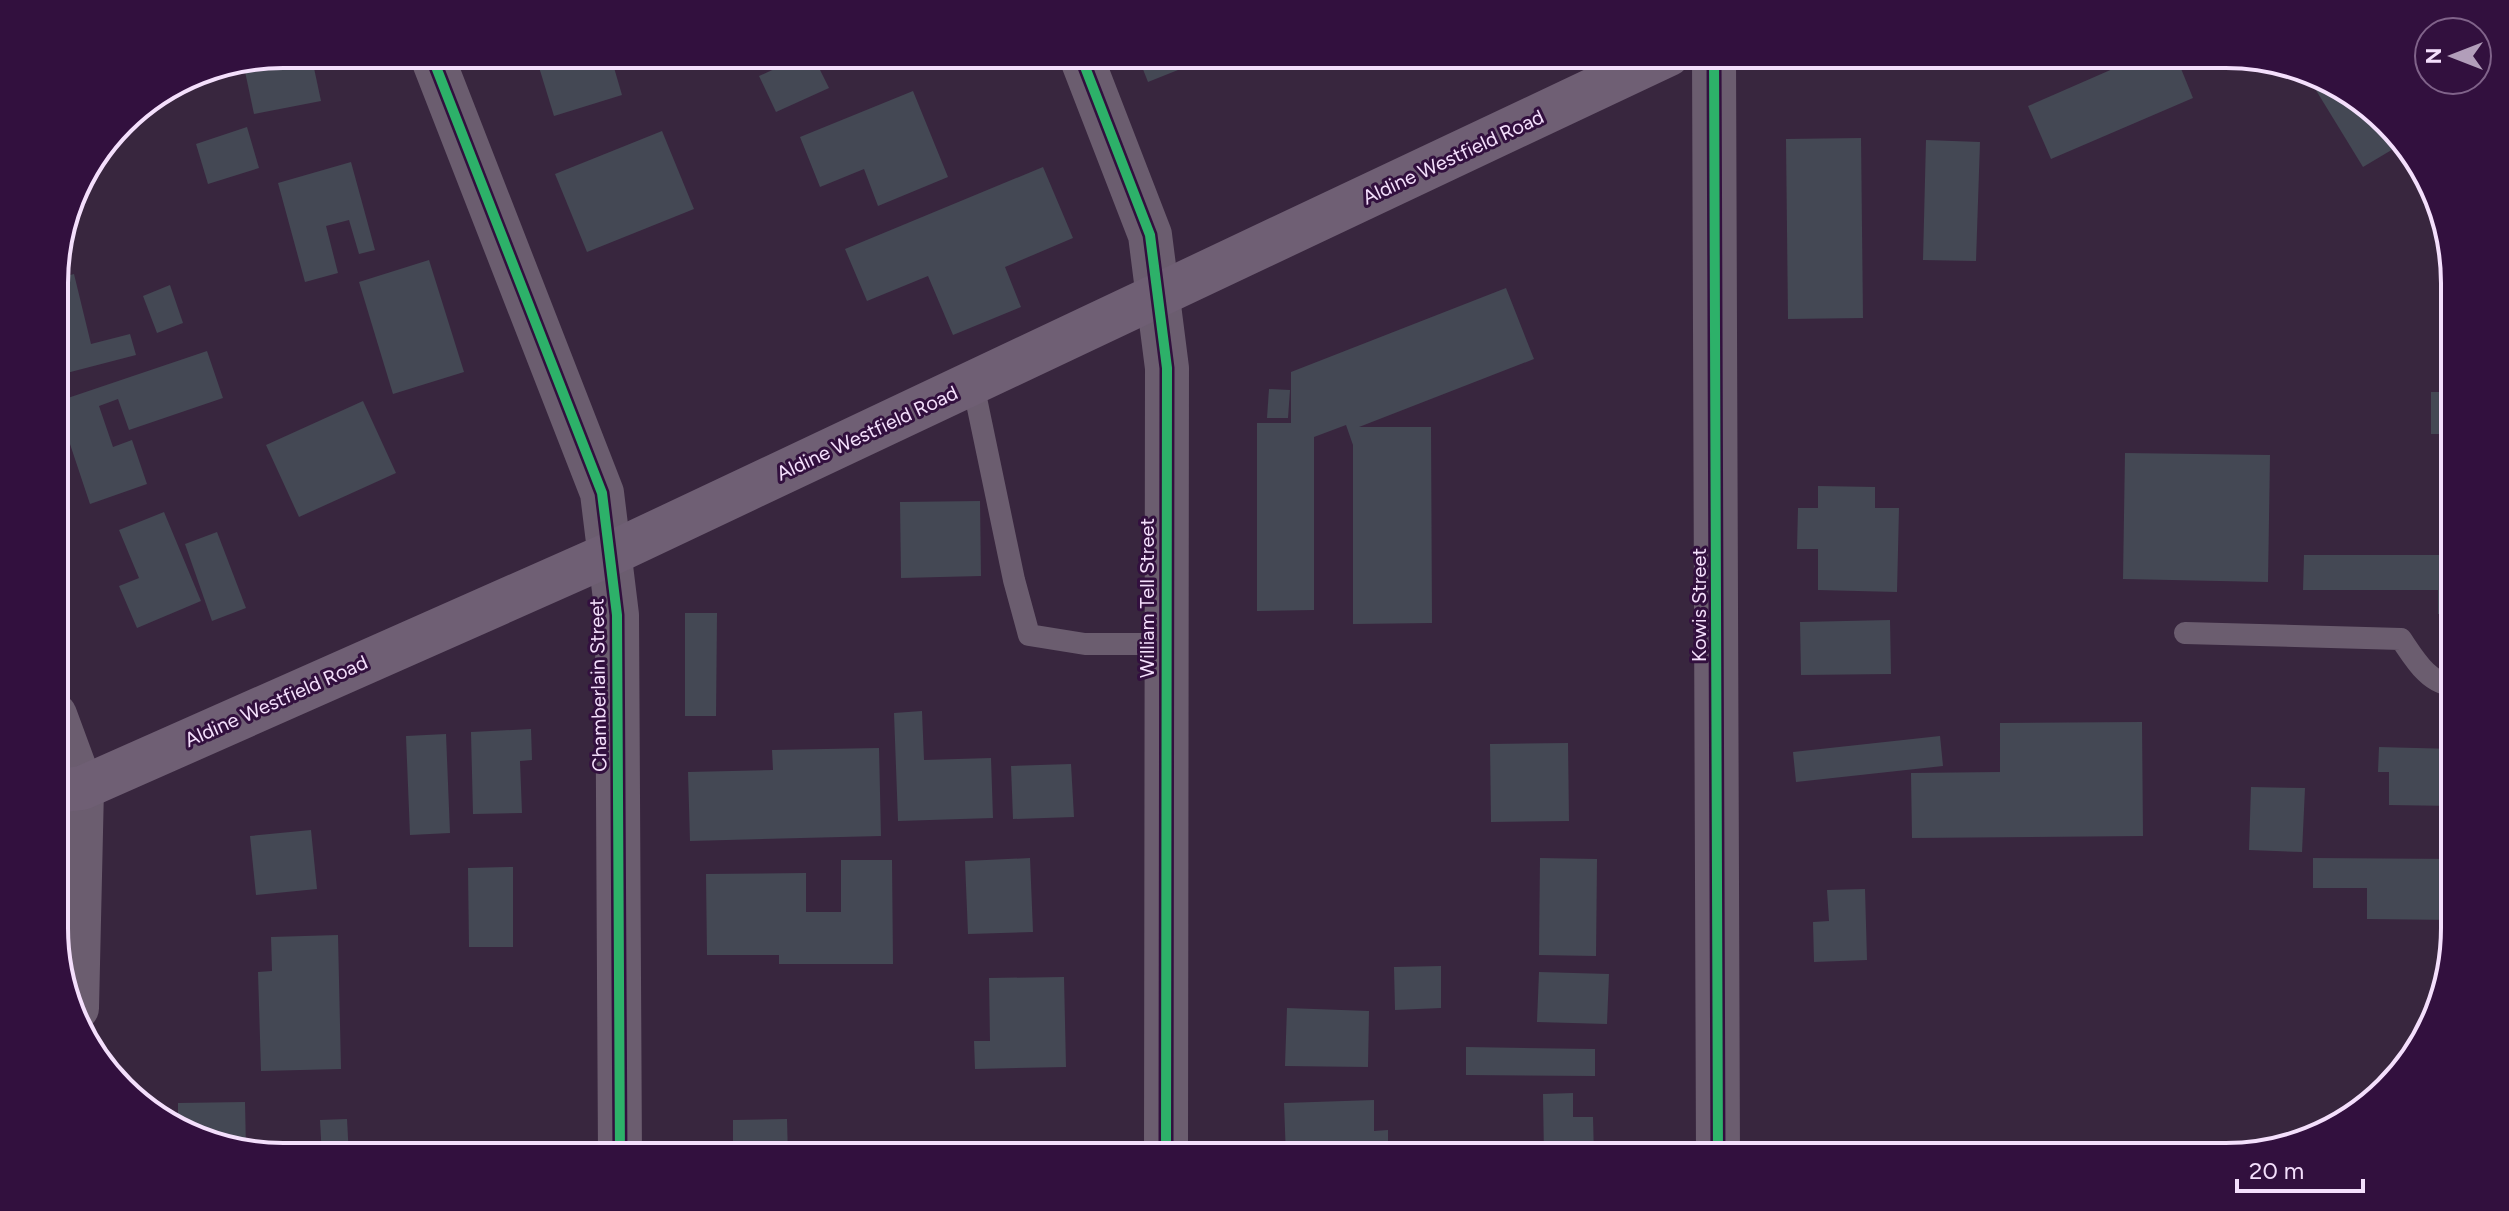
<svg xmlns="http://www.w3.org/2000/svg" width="2509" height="1211" font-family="Figtree,sans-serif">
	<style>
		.building { fill: #444854 }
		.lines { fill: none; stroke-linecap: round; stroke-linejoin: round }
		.service { stroke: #6b5d6f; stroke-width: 22 }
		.minor { stroke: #6b5d6f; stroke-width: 44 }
		.secondary { stroke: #6f5f74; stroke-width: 44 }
		.cycleway-casing { stroke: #32103e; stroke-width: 15 }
		.cycleway { stroke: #2db169; stroke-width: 10 }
		.labels { text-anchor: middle; stroke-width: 6; stroke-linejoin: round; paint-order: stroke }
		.street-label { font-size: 20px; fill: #f4dffc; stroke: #32103e }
		.rim { fill: none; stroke: #f4dffc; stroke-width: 4 }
	</style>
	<rect width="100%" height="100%" fill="#38263e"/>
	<g class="building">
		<path d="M285,54H311L321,101L254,114L243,62Z"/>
		<path d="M535,54H610L622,95L554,116Z"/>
		<path d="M807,54H812L829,88L776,112L759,76Z"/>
		<path d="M1137,54H1218L1148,82Z"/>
		<path d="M2147,54H2175L2193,98L2051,159L2028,106Z"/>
		<path d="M2303,69L2314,72L2405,142L2363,167Z"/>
		<path d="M913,91L948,177L878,206L864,169L820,187L800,137Z"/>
		<path d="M247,127L259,168L208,184L196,144Z"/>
		<path d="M662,131L694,209L587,252L555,174Z"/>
		<path d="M1861,138L1863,318L1788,319L1786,139Z"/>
		<path d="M1926,140L1980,142L1976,261L1923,260Z"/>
		<path d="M351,162L375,250L359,254L349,220L326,226L338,273L305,282L278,183Z"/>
		<path d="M1043,167L1073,238L1005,267L1021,307L953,335L928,276L867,301L845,249Z"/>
		<path d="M429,260L464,372L393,394L359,282Z"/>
		<path d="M74,274L91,344L130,334L136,355L55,376V279Z"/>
		<path d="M170,285L183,323L157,333L143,296Z"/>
		<path d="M1506,288L1534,359L1359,427H1431L1432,623L1353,624V445L1346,425L1314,437V610L1257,611V423H1291V372Z"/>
		<path d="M207,351L223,398L129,430L118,399L99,406L113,447L132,440L147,484L90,504L56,402Z"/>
		<path d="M1269,389L1290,390L1288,418H1267Z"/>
		<path d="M2431,392H2453L2454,434H2431Z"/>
		<path d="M363,401L396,473L299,517L266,445Z"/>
		<path d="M2125,453L2270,455L2268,582L2123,579Z"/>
		<path d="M1818,486L1875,487V508H1899L1897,592L1818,590V549H1797L1798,508H1818Z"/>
		<path d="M980,501L981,576L901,578L900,502Z"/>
		<path d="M164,512L201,601L137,628L119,586L139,578L119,530Z"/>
		<path d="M217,532L246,608L212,621L185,544Z"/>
		<path d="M2304,555H2454V614H2438V590H2303Z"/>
		<path d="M685,613H717L716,716H685Z"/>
		<path d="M1890,620L1891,674L1801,675L1800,622Z"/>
		<path d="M922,711L924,760L991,758L993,818L898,821L894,713Z"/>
		<path d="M2142,722L2143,836L1912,838L1911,773L2000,772V723Z"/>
		<path d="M531,729L532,760L520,761L522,813L473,814L471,732Z"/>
		<path d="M446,734L450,833L410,835L406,736Z"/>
		<path d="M1940,736L1943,766L1796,782L1793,752Z"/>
		<path d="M1568,743L1569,821L1491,822L1490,744Z"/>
		<path d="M2379,747L2454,749L2455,806L2389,805V772H2378Z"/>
		<path d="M879,748L881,836L690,841L688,772L773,770L772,750Z"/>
		<path d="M1071,764L1074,817L1013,819L1011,766Z"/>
		<path d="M2251,787L2305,788L2302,852L2249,850Z"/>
		<path d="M311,830L317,889L256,895L250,836Z"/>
		<path d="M1030,858L1033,932L968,934L965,861Z"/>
		<path d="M1540,858L1597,859L1596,956L1539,955Z"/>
		<path d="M2313,858L2455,859V920L2367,919V888H2313Z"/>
		<path d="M841,860H892L893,964H779V955H707L706,874L806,873V912H841Z"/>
		<path d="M513,867V947H469L468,868Z"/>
		<path d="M1865,889L1867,960L1814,962L1813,922L1829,921L1827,890Z"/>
		<path d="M338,935L341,1069L261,1071L258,972L272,971L271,937Z"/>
		<path d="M1441,966V1008L1395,1010L1394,967Z"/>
		<path d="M1539,972L1609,974L1607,1024L1537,1022Z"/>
		<path d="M1064,977L1066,1067L975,1069L974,1041H990L989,978Z"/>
		<path d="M1287,1008L1369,1011L1368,1067L1285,1066Z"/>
		<path d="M1466,1047L1595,1049V1076L1466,1075Z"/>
		<path d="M1573,1093V1117H1593L1594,1157H1544L1543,1094Z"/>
		<path d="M1374,1100V1131L1388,1130V1157H1286L1284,1103Z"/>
		<path d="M245,1102L246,1150L195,1139L178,1126V1103Z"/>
		<path d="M347,1119L349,1157H322L320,1120Z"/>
		<path d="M787,1119L788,1157H733V1120Z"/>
	</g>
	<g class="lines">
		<g class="service">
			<path d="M973,384L1014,580L1029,635L1085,644H1165"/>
			<path d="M2185,633L2401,639C2414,658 2429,685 2454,685"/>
		</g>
		<g class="minor">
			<path d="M431,54L602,493L617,615L620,1157"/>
			<path d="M1080,54L1150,235L1167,368L1166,1157"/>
			<path d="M1714,54L1718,1157"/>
			<path d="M55,715L82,788L77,1008"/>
		</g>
		<path class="secondary" d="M56,791L82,788L610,554L1669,54"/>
		<defs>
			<g id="cycleway">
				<path d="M431,54L602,493L617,615L620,1157"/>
				<path d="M1080,54L1150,235L1167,368L1166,1157"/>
				<path d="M1714,54L1718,1157"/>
			</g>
		</defs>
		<use href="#cycleway" class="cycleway-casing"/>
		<use href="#cycleway" class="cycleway"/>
	</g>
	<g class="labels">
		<g class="street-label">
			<text transform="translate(1453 157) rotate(-25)" y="7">Aldine Westfield Road</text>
			<text transform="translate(867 433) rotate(-25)" y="7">Aldine Westfield Road</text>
			<text transform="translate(1147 598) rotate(-90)" y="7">William Tell Street</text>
			<text transform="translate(1699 605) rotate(-90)" y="7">Kowis Street</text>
			<text transform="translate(598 685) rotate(-91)" y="7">Chamberlain Street</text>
			<text transform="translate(276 701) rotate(-24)" y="7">Aldine Westfield Road</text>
		</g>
	</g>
	<path d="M0 0H2509V1211H0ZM283 68H2226A215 215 0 0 1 2441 283V928A215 215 0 0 1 2226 1143H283A215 215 0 0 1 68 928V283A215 215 0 0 1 283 68Z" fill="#32103e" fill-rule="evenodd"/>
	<path class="rim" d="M283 68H2226A215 215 0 0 1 2441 283V928A215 215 0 0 1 2226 1143H283A215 215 0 0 1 68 928V283A215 215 0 0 1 283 68Z"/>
	<g transform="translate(2453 56) rotate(270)"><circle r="38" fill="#32103e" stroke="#80638a" stroke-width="2"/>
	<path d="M0-6L14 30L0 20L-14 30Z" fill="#b29eba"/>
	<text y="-12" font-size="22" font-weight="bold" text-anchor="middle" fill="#f4dffc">N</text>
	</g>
	<path d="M2237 1179v12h126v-12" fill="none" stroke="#f4dffc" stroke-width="4"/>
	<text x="2249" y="1179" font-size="24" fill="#f4dffc" stroke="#32103e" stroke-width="6" paint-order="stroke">20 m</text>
</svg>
